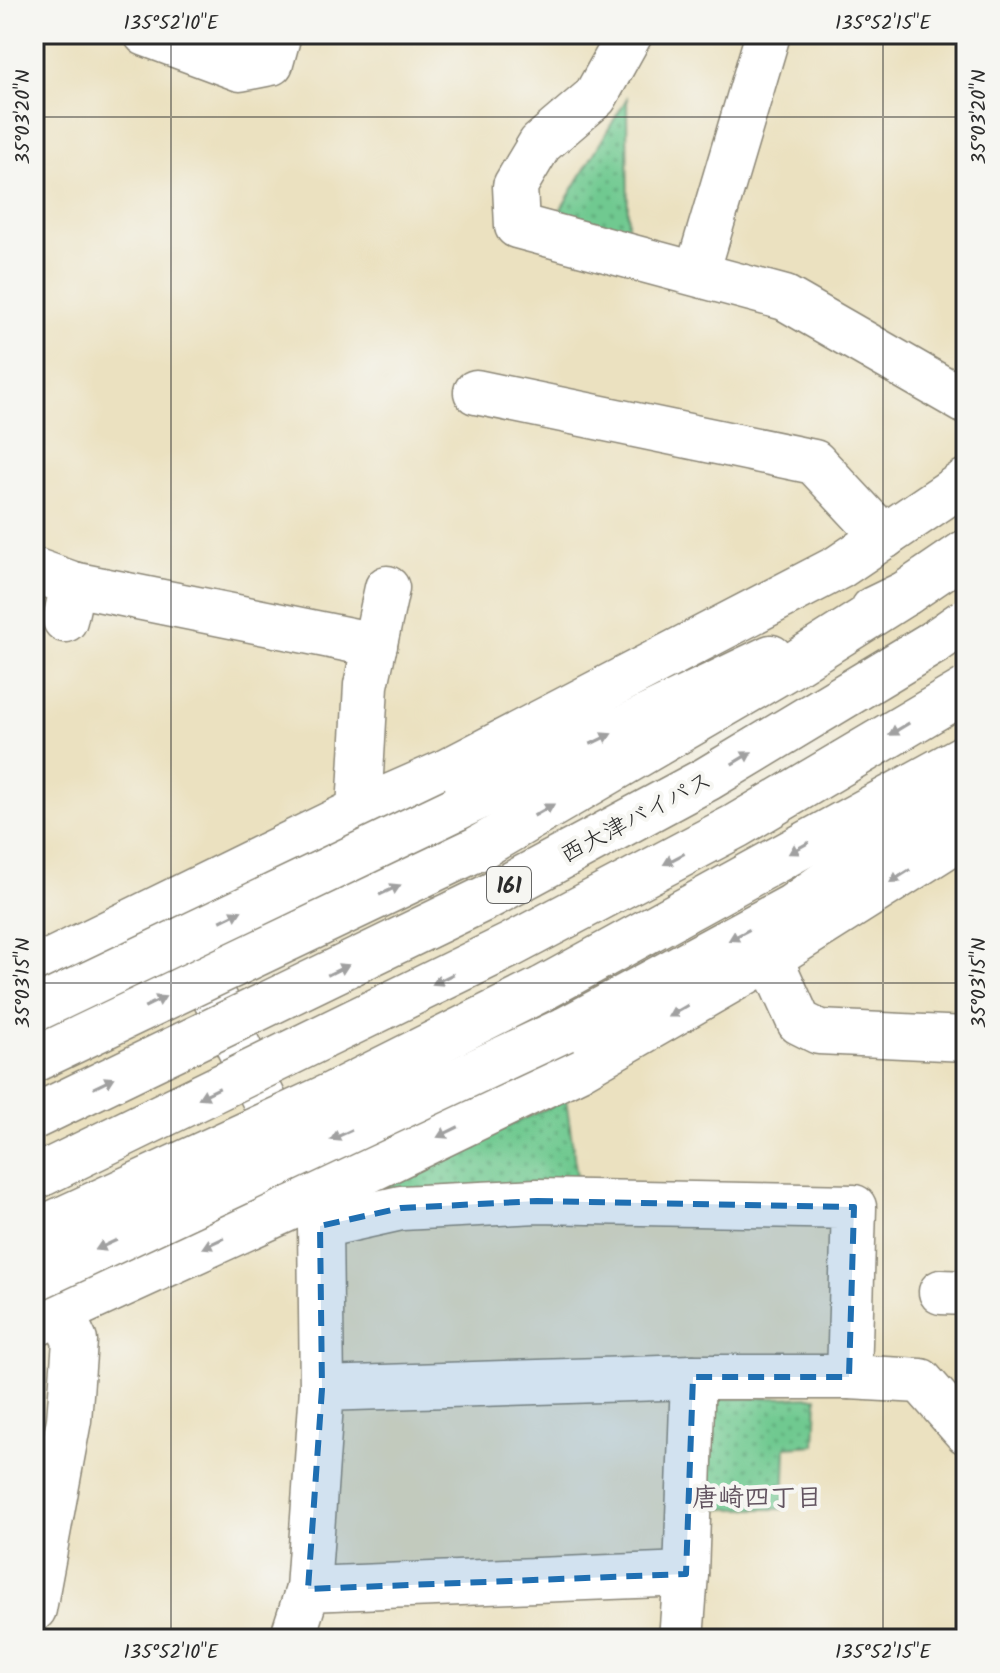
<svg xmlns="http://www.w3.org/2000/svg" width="1000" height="1673" font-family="Kalam,'Klee One',sans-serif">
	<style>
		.park { fill: url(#park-dots); stroke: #4d7a5e; stroke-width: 2 }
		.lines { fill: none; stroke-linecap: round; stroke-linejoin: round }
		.minor-casing { stroke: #8b8676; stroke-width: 47 }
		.tertiary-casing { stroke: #8b8676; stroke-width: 47 }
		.trunk-casing { stroke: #8b8676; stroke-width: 47 }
		.minor { stroke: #fff; stroke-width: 44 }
		.tertiary { stroke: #fff; stroke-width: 44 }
		.trunk { stroke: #fff; stroke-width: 44 }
		.tertiary-bridge-casing { stroke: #8b8676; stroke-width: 47; stroke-linecap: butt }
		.trunk-bridge-casing { stroke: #8b8676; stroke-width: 47; stroke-linecap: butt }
		.motorway-bridge-casing { stroke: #8b8676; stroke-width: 47; stroke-linecap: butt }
		.tertiary-bridge { stroke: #fff; stroke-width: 44 }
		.trunk-bridge { stroke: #fff; stroke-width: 44 }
		.motorway-bridge { stroke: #fff; stroke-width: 44 }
		.oneway { fill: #a0a0a0 }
		.marked { fill: #1f6fb2; fill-opacity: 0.2; stroke: #1f6fb2; stroke-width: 6; stroke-dasharray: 16 10; stroke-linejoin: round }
		.ticks { fill: none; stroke: #2b2b2b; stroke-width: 2; stroke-opacity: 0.45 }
		.labels { text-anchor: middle; stroke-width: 8; stroke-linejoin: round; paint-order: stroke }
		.shield { fill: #f6f6f2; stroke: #686867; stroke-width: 2 }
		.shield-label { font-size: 22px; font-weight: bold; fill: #2b2b2b }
		.street-label { font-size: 24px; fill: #2b2b2b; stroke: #f6f6f2 }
		.neighbourhood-label { font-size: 26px; font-weight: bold; fill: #625460; stroke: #f6f6f2 }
		.neatline { fill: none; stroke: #2b2b2b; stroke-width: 3 }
		.ticks-label { font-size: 20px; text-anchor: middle; fill: #2b2b2b }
	</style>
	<defs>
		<pattern id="park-dots" width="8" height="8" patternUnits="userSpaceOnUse" patternTransform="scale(2)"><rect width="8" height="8" fill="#6fc990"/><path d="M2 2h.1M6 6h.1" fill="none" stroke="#5ba376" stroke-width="1.8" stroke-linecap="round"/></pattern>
	</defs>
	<rect width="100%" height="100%" fill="#f6f6f2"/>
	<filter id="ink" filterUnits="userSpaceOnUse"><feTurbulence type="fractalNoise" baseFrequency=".0125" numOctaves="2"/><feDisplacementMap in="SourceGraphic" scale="16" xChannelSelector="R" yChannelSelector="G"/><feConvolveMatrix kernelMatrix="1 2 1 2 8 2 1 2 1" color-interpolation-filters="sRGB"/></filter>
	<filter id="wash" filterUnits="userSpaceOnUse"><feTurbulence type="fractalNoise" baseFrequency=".006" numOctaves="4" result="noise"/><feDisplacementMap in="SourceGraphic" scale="32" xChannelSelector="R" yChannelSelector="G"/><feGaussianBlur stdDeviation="1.8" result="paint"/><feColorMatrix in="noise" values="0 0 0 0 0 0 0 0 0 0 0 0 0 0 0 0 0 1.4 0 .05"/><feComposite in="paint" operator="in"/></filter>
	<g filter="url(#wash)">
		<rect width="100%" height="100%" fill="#ebe1c0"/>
		<g class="park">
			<path d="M627,98L628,239L555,219Z"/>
			<path d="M566,1099L579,1191L336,1207Z"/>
			<path d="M817,1397L815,1445L786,1447L784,1509H708V1399Z"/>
		</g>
	</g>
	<g filter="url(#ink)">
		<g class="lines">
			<defs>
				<g id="minor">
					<path d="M146,34L240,69L271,63L279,34"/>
					<path d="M630,34L595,97L540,144L515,186L517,226L785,298L966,402"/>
					<path d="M697,273L768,34"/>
					<path d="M476,392L814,462L884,537"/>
					<path d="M34,570L73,584L375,645"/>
					<path d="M65,620L73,584"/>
					<path d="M359,810L366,685L387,588"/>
					<path d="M189,945L312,1198L320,1226L322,1389"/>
					<path d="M770,958L799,1022L819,1032L966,1039"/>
					<path d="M34,969L359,810L443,773L839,567L966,481"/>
					<path d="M320,1226L401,1208L537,1201L854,1207L849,1377H693L686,1574L681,1639"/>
					<path d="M941,1292L966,1293"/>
					<path d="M34,1325L312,1198L578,1069L770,958L966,834"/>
					<path d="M849,1377L921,1381L966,1432"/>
					<path d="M308,1589L322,1389L693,1377"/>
					<path d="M34,1609L69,1420L75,1341L62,1313"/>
					<path d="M292,1639L308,1589L686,1574"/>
				</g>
				<g id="tertiary">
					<path d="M873,609L906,593L966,552"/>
					<path d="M455,809L771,657"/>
					<path d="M564,1030L793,906L966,783"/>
				</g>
				<g id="trunk">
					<path d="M477,849L794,664L906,593"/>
					<path d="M542,989L966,756"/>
				</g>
			</defs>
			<use href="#minor" class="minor-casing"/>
			<use href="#tertiary" class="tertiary-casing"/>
			<use href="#trunk" class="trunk-casing"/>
			<use href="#minor" class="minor"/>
			<use href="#tertiary" class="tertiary"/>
			<use href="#trunk" class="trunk"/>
			<defs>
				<g id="tertiary-bridge">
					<path d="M34,1010L455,809"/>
					<path d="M34,1279L564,1030"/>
				</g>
				<g id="trunk-bridge">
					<path d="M34,1060L477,849"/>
					<path d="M34,1232L331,1095L542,989"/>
				</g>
				<g id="motorway-bridge">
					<path d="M34,1117L486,898L707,779L936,641L966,620"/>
					<path d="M34,1178L511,945L736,826L966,690"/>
				</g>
			</defs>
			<use href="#tertiary-bridge" class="tertiary-bridge-casing"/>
			<use href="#trunk-bridge" class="trunk-bridge-casing"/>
			<use href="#motorway-bridge" class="motorway-bridge-casing"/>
			<use href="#tertiary-bridge" class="tertiary-bridge"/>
			<use href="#trunk-bridge" class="trunk-bridge"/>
			<use href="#motorway-bridge" class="motorway-bridge"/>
		</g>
		<defs><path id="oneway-solid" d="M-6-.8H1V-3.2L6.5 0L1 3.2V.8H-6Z" transform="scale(2)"/></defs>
		<g class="oneway">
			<use href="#oneway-solid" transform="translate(899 729) rotate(149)"/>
			<use href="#oneway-solid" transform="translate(601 739) rotate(-26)"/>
			<use href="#oneway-solid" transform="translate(742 758) rotate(-31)"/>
			<use href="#oneway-solid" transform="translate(544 810) rotate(-30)"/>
			<use href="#oneway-solid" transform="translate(799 848) rotate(151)"/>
			<use href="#oneway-solid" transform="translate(674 859) rotate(152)"/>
			<use href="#oneway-solid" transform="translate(900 876) rotate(148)"/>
			<use href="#oneway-solid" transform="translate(390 890) rotate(-25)"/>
			<use href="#oneway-solid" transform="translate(231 916) rotate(-26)"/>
			<use href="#oneway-solid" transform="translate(739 935) rotate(152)"/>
			<use href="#oneway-solid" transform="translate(338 970) rotate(-26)"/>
			<use href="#oneway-solid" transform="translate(443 979) rotate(154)"/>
			<use href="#oneway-solid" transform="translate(155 1002) rotate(-26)"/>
			<use href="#oneway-solid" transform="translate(678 1011) rotate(150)"/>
			<use href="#oneway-solid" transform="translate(104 1083) rotate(-26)"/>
			<use href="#oneway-solid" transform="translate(209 1093) rotate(154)"/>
			<use href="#oneway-solid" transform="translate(448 1132) rotate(154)"/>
			<use href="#oneway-solid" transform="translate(341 1135) rotate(155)"/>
			<use href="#oneway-solid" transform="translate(213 1243) rotate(155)"/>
			<use href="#oneway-solid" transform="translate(106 1245) rotate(155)"/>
		</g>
	</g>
	<path class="marked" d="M537,1201L854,1207L849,1377H693L686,1574L308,1589L322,1389L320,1226L401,1208Z"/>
	<path class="ticks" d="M171,34V1639M883,34V1639M34,117H966M34,983H966"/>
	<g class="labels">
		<rect class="shield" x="487" y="867" width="44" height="36" rx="6"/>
		<g class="shield-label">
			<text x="509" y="893">161</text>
		</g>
		<g class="street-label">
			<text transform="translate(636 817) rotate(-28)" y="8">西大津バイパス</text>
		</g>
		<g class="neighbourhood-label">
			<text x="757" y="1506">唐崎四丁目</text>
		</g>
	</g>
	<rect width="1000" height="1673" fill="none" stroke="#f6f6f2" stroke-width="88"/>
	<rect x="44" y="44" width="912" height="1585" class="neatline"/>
	<g class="ticks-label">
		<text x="171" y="29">135°52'10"E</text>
		<text x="883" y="29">135°52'15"E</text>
		<text transform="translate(22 117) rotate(-90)" y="7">35°03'20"N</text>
		<text transform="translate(978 117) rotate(-90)" y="7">35°03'20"N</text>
		<text transform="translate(22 983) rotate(-90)" y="7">35°03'15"N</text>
		<text transform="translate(978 983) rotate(-90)" y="7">35°03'15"N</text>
		<text x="171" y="1658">135°52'10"E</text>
		<text x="883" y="1658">135°52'15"E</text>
	</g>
</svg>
